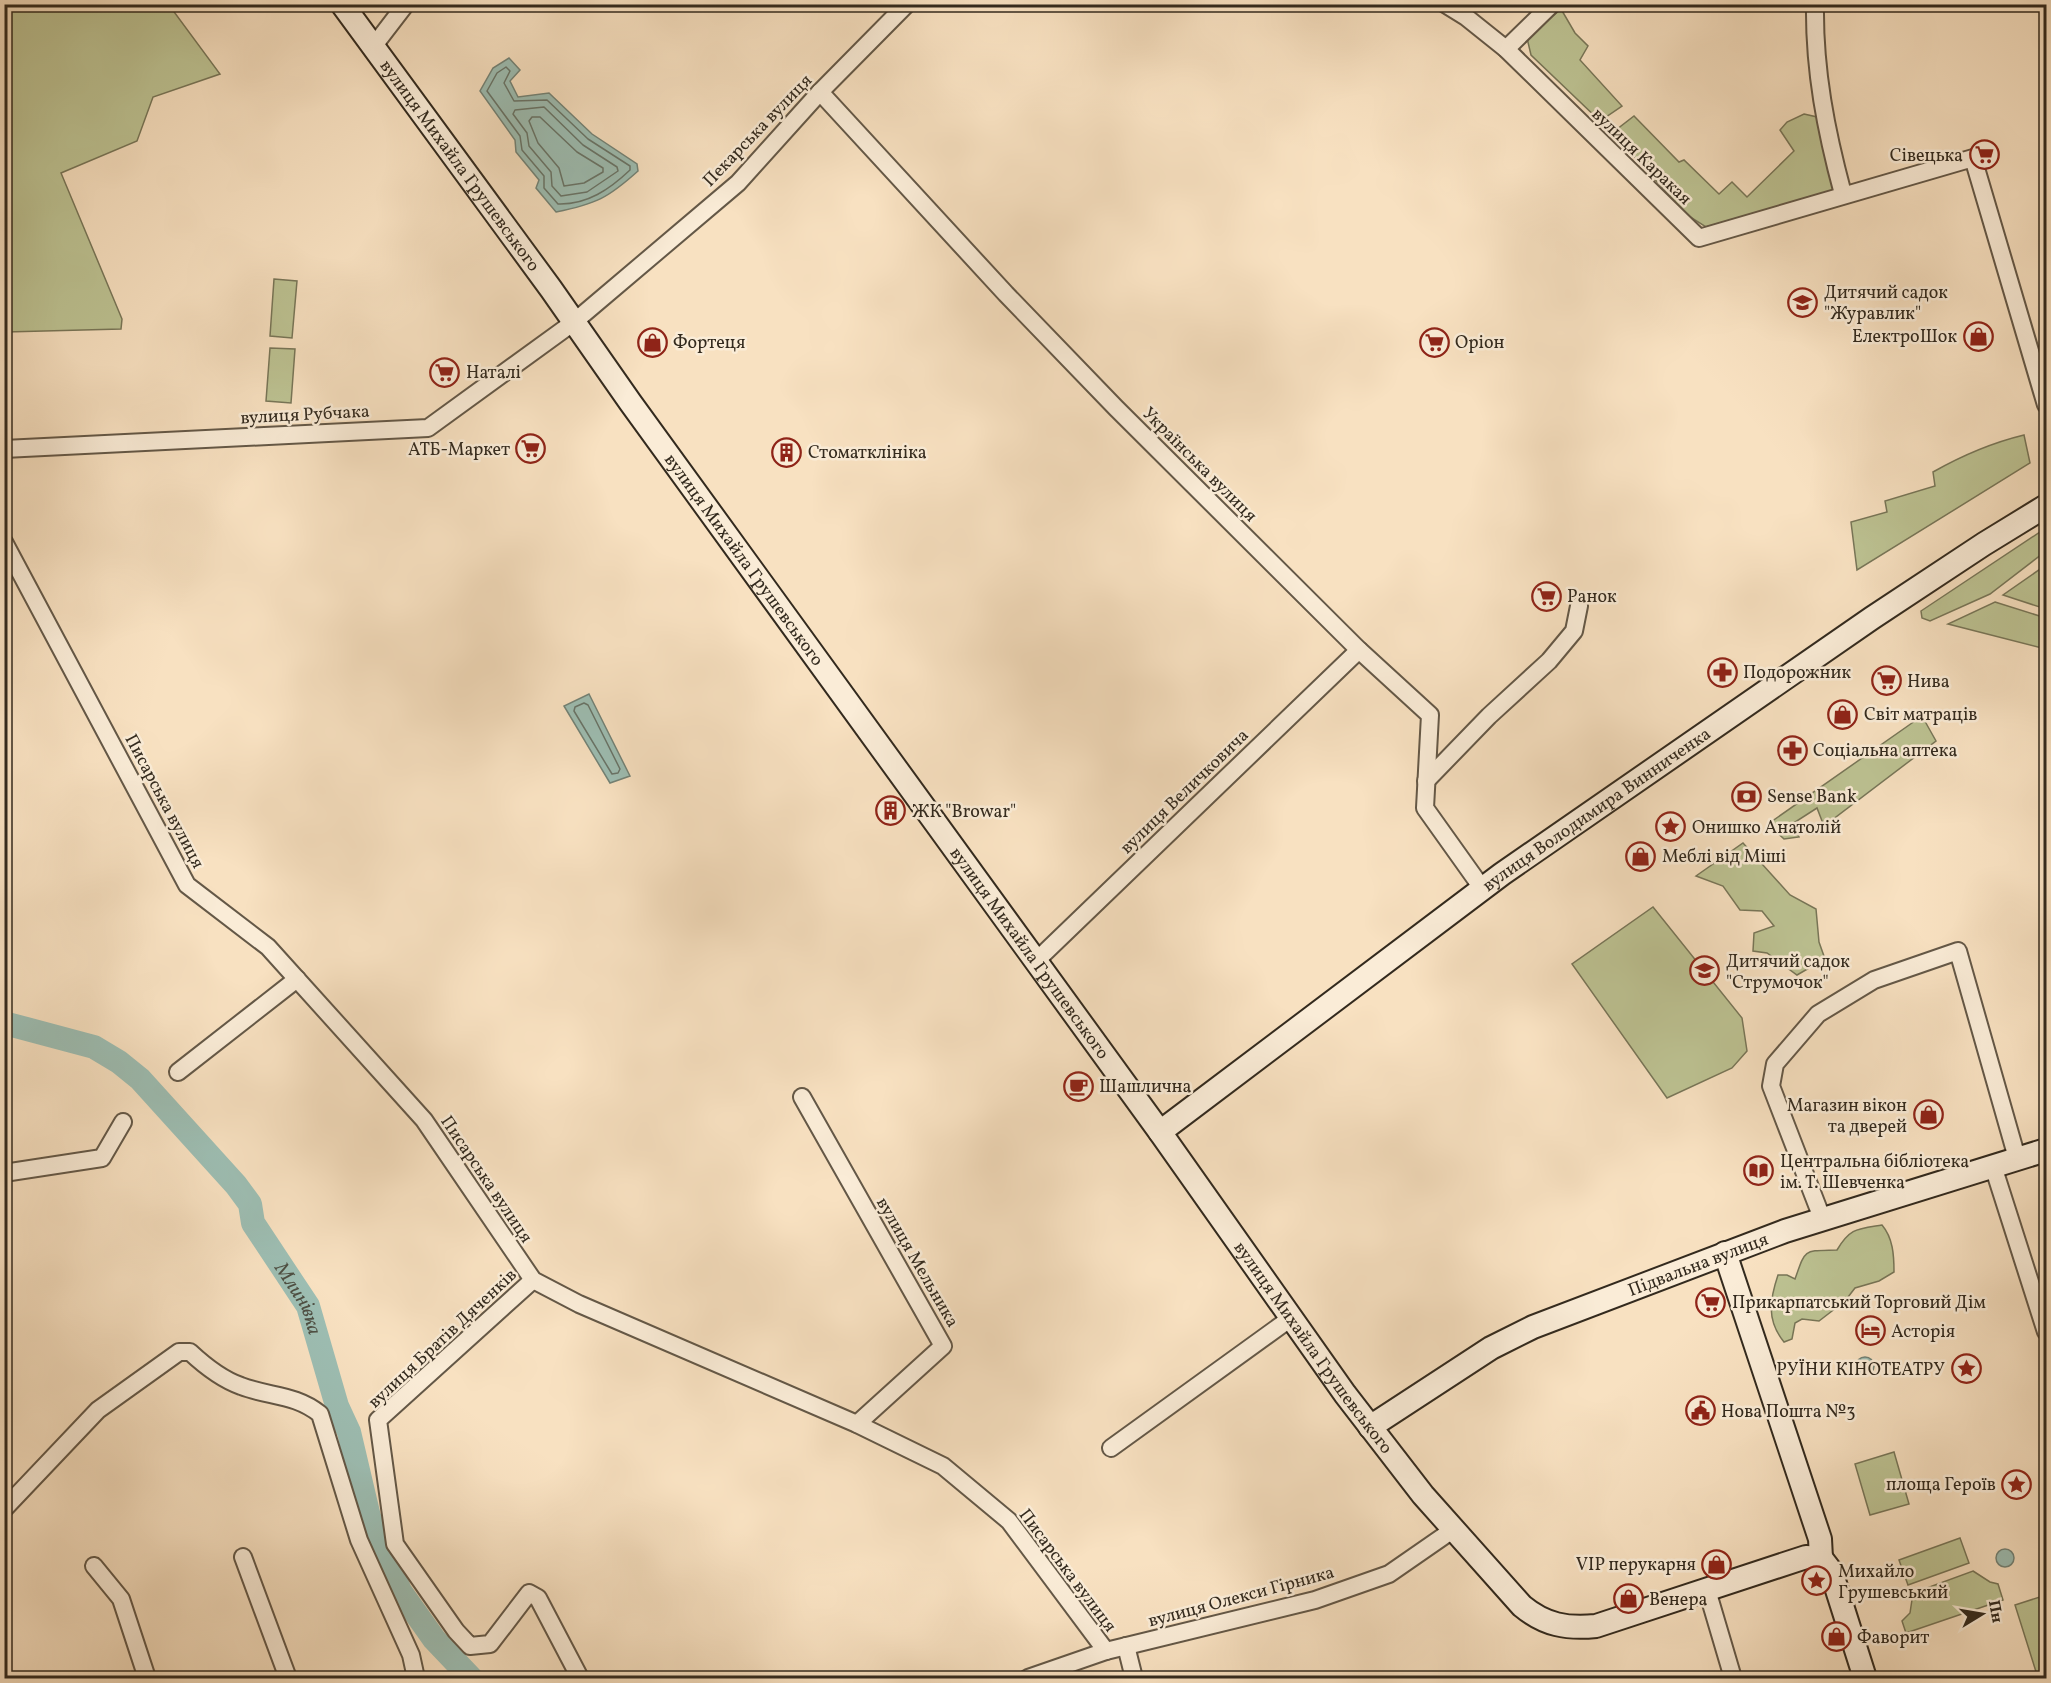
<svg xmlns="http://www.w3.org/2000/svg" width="2051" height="1683" font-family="Vollkorn,serif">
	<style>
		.green { fill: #bdc393; stroke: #787658; stroke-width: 1.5 }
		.water { fill: #9dbeb3; stroke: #738377; stroke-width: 1.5 }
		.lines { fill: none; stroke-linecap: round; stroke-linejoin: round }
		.shore { stroke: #687468; stroke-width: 1.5 }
		.river { stroke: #9dbeb3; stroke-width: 24 }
		.minor-casing { stroke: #645847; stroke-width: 20 }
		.secondary-casing { stroke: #332a1e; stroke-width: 26 }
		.minor { stroke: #faecd7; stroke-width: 16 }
		.secondary { stroke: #faecd7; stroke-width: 22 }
		.labels { text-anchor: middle; stroke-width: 5; stroke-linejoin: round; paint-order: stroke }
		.street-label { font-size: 18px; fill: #332a1e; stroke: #faecd7 }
		.poi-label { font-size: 18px; fill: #332a1e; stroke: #faecd7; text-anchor: start }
		.water-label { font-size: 20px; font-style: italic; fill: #4e4f43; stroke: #faecd7 }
	</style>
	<rect width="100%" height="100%" fill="#f8e1c1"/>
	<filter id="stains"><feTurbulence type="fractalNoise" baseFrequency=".00333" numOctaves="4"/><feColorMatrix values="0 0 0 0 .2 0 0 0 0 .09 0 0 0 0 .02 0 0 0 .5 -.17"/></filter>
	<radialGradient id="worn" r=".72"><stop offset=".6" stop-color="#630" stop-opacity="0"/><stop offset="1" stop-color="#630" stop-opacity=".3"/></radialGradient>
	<g class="green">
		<path d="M4,5H169L220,74L153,97L137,141L61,173L122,319L121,329L6,332Z"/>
		<path d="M1561,9L1575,33L1588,46L1580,60L1622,106L1600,121L1531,55L1527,38Z"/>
		<path d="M1804,114L1817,117L1835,191L1706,227L1687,215L1615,135L1616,130L1634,116L1679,162L1684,160L1719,194L1732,182L1747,197L1794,151L1780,130L1787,122Z"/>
		<path d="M274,279L297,281L292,338L270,336Z"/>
		<path d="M270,348L295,349L291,403L266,401Z"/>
		<path d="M2024,435L2030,463L1857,570L1851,522L1887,512L1885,501L1935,486L1933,472C1963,455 1991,443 2024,435Z"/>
		<path d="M2046,528V551L1990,594L1930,621L1922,618L1921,611Z"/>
		<path d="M2046,565V609L2003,595Z"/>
		<path d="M1995,602L2046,618V649L1948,624Z"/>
		<path d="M1922,716L1936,741L1824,826L1817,808L1792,824L1799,837L1784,839L1768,824Z"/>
		<path d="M1743,843L1790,895L1816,909L1819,942L1825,959L1797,975L1767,953L1753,951L1754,933L1774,926L1762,911L1740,910L1723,886L1696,876Z"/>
		<path d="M1653,907L1742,1018L1747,1051L1732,1068L1667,1098L1572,964Z"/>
		<path d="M1882,1225C1893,1238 1894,1255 1894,1272L1879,1281L1855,1288L1845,1301L1819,1321L1802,1319L1795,1323L1792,1339L1784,1342C1766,1320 1770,1299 1778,1275H1787L1795,1279C1806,1248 1803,1251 1837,1250C1850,1228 1857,1229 1882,1225Z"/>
		<path d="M1894,1452L1909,1504L1870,1515L1855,1464Z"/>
		<path d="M1960,1538L1969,1563L1908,1585L1899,1560Z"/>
		<path d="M1973,1571L1990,1582L1998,1584L2003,1600L1906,1633L1902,1621L1910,1613L1913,1593Z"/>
		<path d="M2046,1595V1678H2038L2015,1605Z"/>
	</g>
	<g class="water">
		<path d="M509,58L520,70L510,81L518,97L549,93L592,134L637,164L638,171C608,198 596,204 556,212L536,188L539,180L516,152L515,140L480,91L493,68Z"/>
		<path d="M589,694L630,776L610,783L564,706Z"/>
		<circle cx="1865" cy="1366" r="9"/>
		<circle cx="2005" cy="1558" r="9"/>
	</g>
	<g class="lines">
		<g class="shore">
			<path d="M506,67L510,71L504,83L514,101L547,100L588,139L630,166V170C610,189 587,205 558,204L544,188V176L522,150L520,136L487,91L497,73Z"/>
			<path d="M544,107L583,145L617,167L618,171L587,192L561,196L552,186L551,172L529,146L527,133L513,114L515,110Z"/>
			<path d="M532,117H540L577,152L603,168V172L584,183L564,186L559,168L538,143L529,121Z"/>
			<path d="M584,703L588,705L620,769L618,773L612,774L574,711L575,707Z"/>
		</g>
		<path class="river" id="s1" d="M4,1023L94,1047L119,1062L140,1079L236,1185L250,1204L253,1223L308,1306L337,1406L349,1432L369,1517L400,1591L434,1639L471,1678"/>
		<defs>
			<g id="minor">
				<path d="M1445,4L1466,17L1506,49L1699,238L1973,158L2046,405"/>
				<path d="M1815,4C1814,70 1826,131 1843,194"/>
				<path d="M373,47L406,4"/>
				<path d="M1506,49L1552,4"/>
				<path d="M820,92L1006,294L1116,408L1359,650L1430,715L1425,808L1482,888"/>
				<path d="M4,449L428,428L574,322L738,183L820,92L907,4"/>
				<path d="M4,542L187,885L268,947L424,1120L533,1280L579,1304L857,1424L943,1466L1009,1521L1106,1651"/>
				<path d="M1426,781L1489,716L1549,661L1574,631L1579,606"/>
				<path d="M1036,961L1359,650"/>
				<path d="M178,1072L297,979"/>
				<path d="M802,1097L943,1346L857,1424"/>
				<path d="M1993,1166L2046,1332"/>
				<path d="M4,1173L102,1158L123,1122"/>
				<path d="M1822,1218L1771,1086L1775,1064L1818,1014L1874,980L1958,951L2017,1158"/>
				<path d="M533,1280L378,1420L395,1544L456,1631L470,1646L490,1644L529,1593L538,1598L580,1678"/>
				<path d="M1111,1448L1291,1318"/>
				<path d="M4,1509L98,1410L179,1352H190C205,1366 221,1379 241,1386C270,1397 295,1394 320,1414L359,1540L411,1655L416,1678"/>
				<path d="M243,1557L288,1678"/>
				<path d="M94,1566L121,1599L147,1678"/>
				<path d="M1707,1590L1733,1678"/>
				<path d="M1126,1646L1134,1678"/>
				<path d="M1028,1678L1106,1651L1315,1600L1389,1574L1454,1529"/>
			</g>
			<g id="secondary">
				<path id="s2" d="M342,4L551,289L630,402L1160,1132L1345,1394L1423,1495L1522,1606C1545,1625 1567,1629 1596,1626L1806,1557L1821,1558"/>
				<path id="s3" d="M1160,1132L1502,874L1872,618L1984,544L2046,506"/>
				<path d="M1725,1253L1820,1539L1821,1558"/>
				<path id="s4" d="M1370,1427L1491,1348L1533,1327L1785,1231L2046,1150"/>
				<path d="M1821,1558L1831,1571L1865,1678"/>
			</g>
		</defs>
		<use href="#minor" class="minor-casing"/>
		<use href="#secondary" class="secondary-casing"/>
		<use href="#minor" class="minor"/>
		<use href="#secondary" class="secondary"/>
	</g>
	<defs>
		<symbol id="supermarket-ring" viewBox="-11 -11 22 22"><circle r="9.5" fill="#faecd7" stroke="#8f2418" stroke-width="1.5"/><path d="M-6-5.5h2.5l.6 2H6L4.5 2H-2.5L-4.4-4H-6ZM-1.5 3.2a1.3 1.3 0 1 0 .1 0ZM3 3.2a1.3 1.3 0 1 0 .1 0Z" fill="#8f2418"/></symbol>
		<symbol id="school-ring" viewBox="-11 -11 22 22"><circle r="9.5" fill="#faecd7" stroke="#8f2418" stroke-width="1.5"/><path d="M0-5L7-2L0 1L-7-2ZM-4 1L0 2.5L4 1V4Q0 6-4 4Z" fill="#8f2418"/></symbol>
		<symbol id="shop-ring" viewBox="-11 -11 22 22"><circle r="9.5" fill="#faecd7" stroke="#8f2418" stroke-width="1.5"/><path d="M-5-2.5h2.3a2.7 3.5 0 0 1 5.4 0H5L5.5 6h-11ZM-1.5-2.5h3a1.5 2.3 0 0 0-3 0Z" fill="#8f2418"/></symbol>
		<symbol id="building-ring" viewBox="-11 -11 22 22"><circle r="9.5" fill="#faecd7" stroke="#8f2418" stroke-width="1.5"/><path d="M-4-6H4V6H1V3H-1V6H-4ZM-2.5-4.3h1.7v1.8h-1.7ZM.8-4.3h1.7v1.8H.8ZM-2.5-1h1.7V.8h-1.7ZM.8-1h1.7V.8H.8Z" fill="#8f2418"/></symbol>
		<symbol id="pharmacy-ring" viewBox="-11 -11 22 22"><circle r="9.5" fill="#faecd7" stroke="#8f2418" stroke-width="1.5"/><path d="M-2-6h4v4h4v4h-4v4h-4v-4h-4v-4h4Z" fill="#8f2418"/></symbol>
		<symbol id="bank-ring" viewBox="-11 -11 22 22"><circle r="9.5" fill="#faecd7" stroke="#8f2418" stroke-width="1.5"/><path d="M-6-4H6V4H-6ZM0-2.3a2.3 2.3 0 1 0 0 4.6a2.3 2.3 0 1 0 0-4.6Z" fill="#8f2418"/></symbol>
		<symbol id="sight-ring" viewBox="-11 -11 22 22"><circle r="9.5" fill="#faecd7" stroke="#8f2418" stroke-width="1.5"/><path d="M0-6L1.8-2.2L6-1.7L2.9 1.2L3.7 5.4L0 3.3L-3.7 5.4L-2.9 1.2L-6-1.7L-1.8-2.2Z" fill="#8f2418"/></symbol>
		<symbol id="cafe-ring" viewBox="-11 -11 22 22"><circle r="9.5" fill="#faecd7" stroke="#8f2418" stroke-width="1.5"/><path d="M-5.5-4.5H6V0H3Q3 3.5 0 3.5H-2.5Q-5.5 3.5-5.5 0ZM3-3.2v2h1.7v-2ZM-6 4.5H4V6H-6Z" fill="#8f2418"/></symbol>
		<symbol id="library-ring" viewBox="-11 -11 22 22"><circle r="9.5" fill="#faecd7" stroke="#8f2418" stroke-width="1.5"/><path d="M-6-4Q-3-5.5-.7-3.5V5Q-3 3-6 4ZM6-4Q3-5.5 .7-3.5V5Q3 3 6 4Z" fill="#8f2418"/></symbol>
		<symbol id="hotel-ring" viewBox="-11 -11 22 22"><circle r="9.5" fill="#faecd7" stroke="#8f2418" stroke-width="1.5"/><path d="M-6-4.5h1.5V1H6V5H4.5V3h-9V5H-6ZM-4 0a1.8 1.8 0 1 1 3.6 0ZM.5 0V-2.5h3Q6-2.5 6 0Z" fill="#8f2418"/></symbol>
		<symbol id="civic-ring" viewBox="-11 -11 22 22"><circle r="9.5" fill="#faecd7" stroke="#8f2418" stroke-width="1.5"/><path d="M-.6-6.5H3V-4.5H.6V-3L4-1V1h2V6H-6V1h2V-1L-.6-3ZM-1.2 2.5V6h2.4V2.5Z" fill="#8f2418"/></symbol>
	</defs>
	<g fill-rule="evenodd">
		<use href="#supermarket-ring" x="1968" y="138" width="33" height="33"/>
		<use href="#school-ring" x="1786" y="286" width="33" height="33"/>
		<use href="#shop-ring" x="1962" y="320" width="33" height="33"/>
		<use href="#shop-ring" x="636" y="326" width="33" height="33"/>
		<use href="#supermarket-ring" x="1418" y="326" width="33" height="33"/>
		<use href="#supermarket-ring" x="428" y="356" width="33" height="33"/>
		<use href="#supermarket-ring" x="514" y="432" width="33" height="33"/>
		<use href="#building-ring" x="770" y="436" width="33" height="33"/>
		<use href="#supermarket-ring" x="1530" y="580" width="33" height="33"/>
		<use href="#pharmacy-ring" x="1706" y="656" width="33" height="33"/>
		<use href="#supermarket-ring" x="1870" y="664" width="33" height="33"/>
		<use href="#shop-ring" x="1826" y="698" width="33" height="33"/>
		<use href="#pharmacy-ring" x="1776" y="734" width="33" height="33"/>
		<use href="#bank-ring" x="1730" y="780" width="33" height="33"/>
		<use href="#building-ring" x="874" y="794" width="33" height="33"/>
		<use href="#sight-ring" x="1654" y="810" width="33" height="33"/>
		<use href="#shop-ring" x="1624" y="840" width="33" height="33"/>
		<use href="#school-ring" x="1688" y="954" width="33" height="33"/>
		<use href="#cafe-ring" x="1062" y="1070" width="33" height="33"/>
		<use href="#shop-ring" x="1912" y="1098" width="33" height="33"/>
		<use href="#library-ring" x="1742" y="1154" width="33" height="33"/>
		<use href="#supermarket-ring" x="1694" y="1286" width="33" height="33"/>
		<use href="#hotel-ring" x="1854" y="1314" width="33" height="33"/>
		<use href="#sight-ring" x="1950" y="1352" width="33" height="33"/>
		<use href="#civic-ring" x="1684" y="1394" width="33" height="33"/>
		<use href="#sight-ring" x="2000" y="1468" width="33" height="33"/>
		<use href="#shop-ring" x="1700" y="1548" width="33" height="33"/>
		<use href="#sight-ring" x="1800" y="1564" width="33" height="33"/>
		<use href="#shop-ring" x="1612" y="1582" width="33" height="33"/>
		<use href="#shop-ring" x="1820" y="1620" width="33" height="33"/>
	</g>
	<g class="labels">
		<g class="street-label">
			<text transform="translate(757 130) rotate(-46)" y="6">Пекарська вулиця</text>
			<text transform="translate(1642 156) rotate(44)" y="6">вулиця Каракая</text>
			<text dy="6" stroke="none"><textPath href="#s2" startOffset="200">вулиця Михайла Грушевського</textPath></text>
			<text transform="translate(305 414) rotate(-3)" y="6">вулиця Рубчака</text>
			<text transform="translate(1200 464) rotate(45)" y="6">Українська вулиця</text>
			<text dy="6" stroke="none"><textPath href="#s2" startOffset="686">вулиця Михайла Грушевського</textPath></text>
			<text transform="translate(1184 791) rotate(-44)" y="6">вулиця Величковича</text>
			<text transform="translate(165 801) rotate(62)" y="6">Писарська вулиця</text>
			<text dy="6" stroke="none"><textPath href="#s3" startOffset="543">вулиця Володимира Винниченка</textPath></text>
			<text dy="6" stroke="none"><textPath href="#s2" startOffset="1172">вулиця Михайла Грушевського</textPath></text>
			<text transform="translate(487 1179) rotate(56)" y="6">Писарська вулиця</text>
			<text transform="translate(918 1262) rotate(60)" y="6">вулиця Мельника</text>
			<text dy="6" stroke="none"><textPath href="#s4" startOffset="368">Підвальна вулиця</textPath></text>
			<text transform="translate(442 1338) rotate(-43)" y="6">вулиця Братів Дяченків</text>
			<text dy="6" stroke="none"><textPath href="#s2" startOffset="1658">вулиця Михайла Грушевського</textPath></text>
			<text transform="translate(1068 1570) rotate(53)" y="6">Писарська вулиця</text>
			<text transform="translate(1241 1596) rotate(-15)" y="6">вулиця Олекси Гірника</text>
		</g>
		<g class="poi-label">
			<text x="1963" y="161" text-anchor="end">Сівецька</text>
			<text x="1824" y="298">Дитячий садок<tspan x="1824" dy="21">"Журавлик"</tspan></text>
			<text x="1957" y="342" text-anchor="end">ЕлектроШок</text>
			<text x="673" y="348">Фортеця</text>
			<text x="1455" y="348">Оріон</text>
			<text x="466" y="378">Наталі</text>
			<text x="510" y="455" text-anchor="end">АТБ-Маркет</text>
			<text x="808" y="458">Стоматклініка</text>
			<text x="1567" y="602">Ранок</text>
			<text x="1743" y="678">Подорожник</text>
			<text x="1907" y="687">Нива</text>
			<text x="1864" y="720">Світ матраців</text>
			<text x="1813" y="756">Соціальна аптека</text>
			<text x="1767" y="802">Sense Bank</text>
			<text x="912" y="817">ЖК "Browar"</text>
			<text x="1692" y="833">Онишко Анатолій</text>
			<text x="1662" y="862">Меблі від Міші</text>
			<text x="1726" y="967">Дитячий садок<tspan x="1726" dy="21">"Струмочок"</tspan></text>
			<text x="1099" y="1092">Шашлична</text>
			<text x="1907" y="1111" text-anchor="end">Магазин вікон<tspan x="1907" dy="21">та дверей</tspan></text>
			<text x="1780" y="1167">Центральна бібліотека<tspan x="1780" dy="21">ім. Т. Шевченка</tspan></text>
			<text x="1732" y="1308">Прикарпатський Торговий Дім</text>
			<text x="1891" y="1337">Асторія</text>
			<text x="1945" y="1375" text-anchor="end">РУЇНИ КІНОТЕАТРУ</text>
			<text x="1721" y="1417">Нова Пошта №3</text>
			<text x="1996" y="1490" text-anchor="end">площа Героїв</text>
			<text x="1696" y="1570" text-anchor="end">VIP перукарня</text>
			<text x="1838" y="1577">Михайло<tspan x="1838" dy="21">Грушевський</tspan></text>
			<text x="1649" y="1605">Венера</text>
			<text x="1857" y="1643">Фаворит</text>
		</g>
		<g class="water-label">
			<text dy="7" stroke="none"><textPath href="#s1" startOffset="424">Млинівка</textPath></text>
		</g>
	</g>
	<rect width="2051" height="1683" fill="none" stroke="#f8e1c1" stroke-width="24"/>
	<rect x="6" y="6" width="2039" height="1671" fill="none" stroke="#332a1e" stroke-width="3"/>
	<rect x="12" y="12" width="2027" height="1659" fill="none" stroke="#332a1e" stroke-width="1.5"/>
	<g transform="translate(1982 1614) rotate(79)" stroke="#faecd7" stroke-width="4.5" paint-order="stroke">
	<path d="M0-4.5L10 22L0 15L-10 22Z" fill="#332a1e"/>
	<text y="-9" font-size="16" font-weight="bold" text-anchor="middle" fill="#332a1e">Пн</text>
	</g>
	<rect width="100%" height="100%" filter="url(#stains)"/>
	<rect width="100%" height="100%" fill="url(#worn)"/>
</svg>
